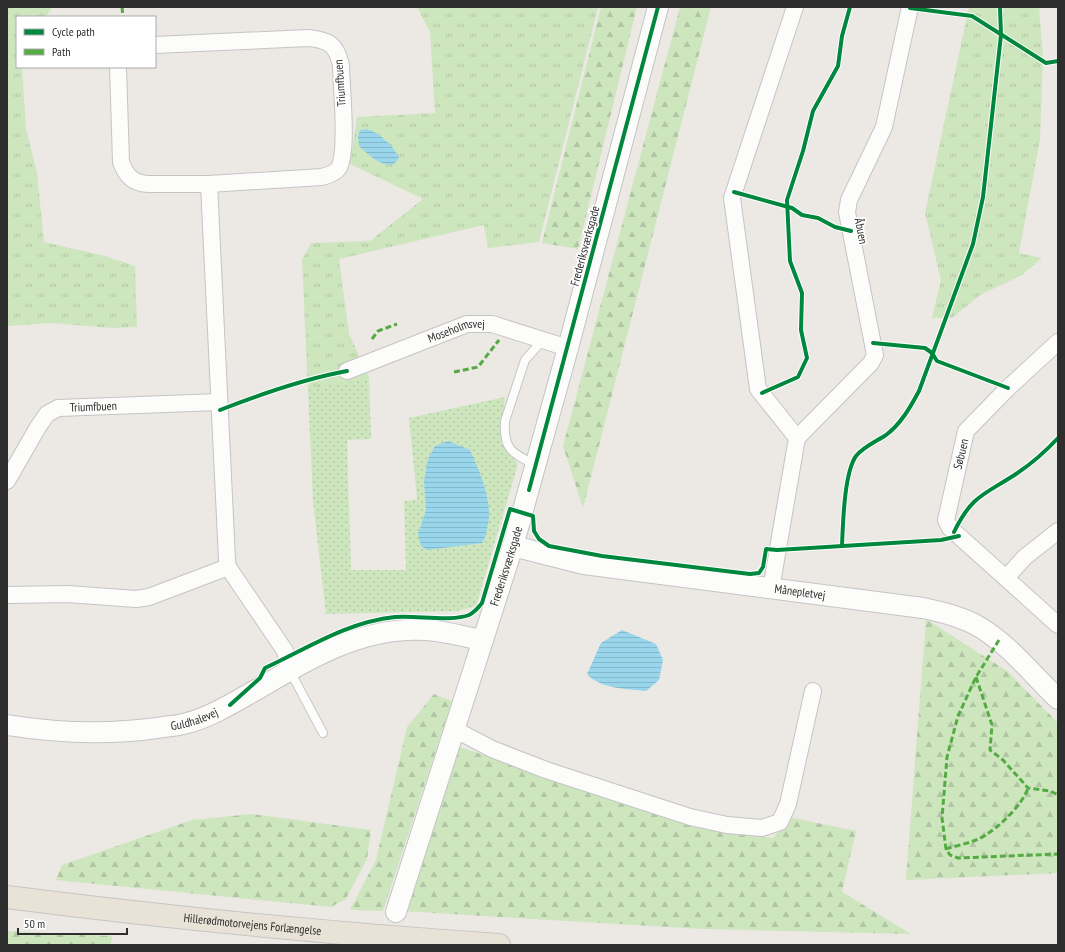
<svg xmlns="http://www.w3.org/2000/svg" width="1065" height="952" font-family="'PT Sans Narrow',sans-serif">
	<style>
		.grass { fill: url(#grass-dots) }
		.forest { fill: url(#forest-firs) }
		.park { fill: url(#park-tufts) }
		.water { fill: url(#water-rules) }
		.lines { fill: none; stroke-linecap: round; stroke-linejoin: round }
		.service-casing { stroke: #c5c4c5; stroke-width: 10 }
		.minor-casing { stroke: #c5c4c5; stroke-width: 18 }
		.tertiary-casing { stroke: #c5c4c5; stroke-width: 22 }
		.trunk-casing { stroke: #c6c5c4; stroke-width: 24 }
		.service { stroke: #fcfcfb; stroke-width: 8 }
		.minor { stroke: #fcfcfb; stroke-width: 16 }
		.tertiary { stroke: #fcfcfb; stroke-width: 20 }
		.trunk { stroke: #e9e2d6; stroke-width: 22 }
		.quiet { stroke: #54ab44; stroke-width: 3; stroke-dasharray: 6 3; stroke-linecap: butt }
		.cycleway-casing { stroke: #fff; stroke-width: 6 }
		.cycleway { stroke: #00873e; stroke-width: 4 }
		.labels { text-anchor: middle; stroke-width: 3.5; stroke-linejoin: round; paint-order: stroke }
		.street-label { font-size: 12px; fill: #2e2e2e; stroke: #fff }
	</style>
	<defs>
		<pattern id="grass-dots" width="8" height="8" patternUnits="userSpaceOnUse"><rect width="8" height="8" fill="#cee6be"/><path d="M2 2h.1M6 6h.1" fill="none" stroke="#b1c6a4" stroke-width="1.8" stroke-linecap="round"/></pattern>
		<pattern id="forest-firs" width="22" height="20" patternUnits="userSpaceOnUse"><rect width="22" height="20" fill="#cee6be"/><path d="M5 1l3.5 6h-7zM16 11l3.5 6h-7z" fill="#b1c6a4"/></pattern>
		<pattern id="park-tufts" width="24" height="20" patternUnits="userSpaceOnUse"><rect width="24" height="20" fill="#cee6be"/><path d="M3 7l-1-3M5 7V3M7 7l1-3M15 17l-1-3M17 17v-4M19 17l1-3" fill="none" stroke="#b1c6a4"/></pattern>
		<pattern id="water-rules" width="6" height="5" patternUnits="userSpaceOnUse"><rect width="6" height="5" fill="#99d6ec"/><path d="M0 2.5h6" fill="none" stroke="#84b8cb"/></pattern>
	</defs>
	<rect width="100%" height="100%" fill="#ece8e4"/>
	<path class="grass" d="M350,336L369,378L371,439L347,440L351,570H406L404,501L417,499L409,418L505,397L501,443L518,464L476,606L457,611L326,614L313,501L306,346Z"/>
	<g class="forest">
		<path d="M601,7H637L578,249L542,243Z"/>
		<path d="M680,7H711L583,508L563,446Z"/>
		<path d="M926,619L1007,671L1058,723V873L906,880Z"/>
		<path d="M434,694L452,701L383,911L350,910L376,860L407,727Z"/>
		<path d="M460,747L694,827L773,838L789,817L856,831L842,892L911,934L703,929L401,911Z"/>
		<path d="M252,814L371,830L367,859L346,899L331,907L56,880L62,865L192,820Z"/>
		<path d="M7,931L112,936L111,945H7Z"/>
	</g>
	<g class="park">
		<path d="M7,7H53L45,17H17V67H22L26,129L37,173L44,242L105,256L135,266L137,327L111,328L52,323L7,326Z"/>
		<path d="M417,7H598L539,242L488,248L484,225L339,259L350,341L369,378L308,390L302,260L311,243L370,241L423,199L350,164L357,117L435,113L430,32Z"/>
		<path d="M969,7H1039L1043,57L1040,140L1019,253L1042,258L1022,275L980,295L952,318H932L941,280L925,213Z"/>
	</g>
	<g class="water">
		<path d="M366,129C379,132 394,146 399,158L393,165C379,165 370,156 359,146L358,136L360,130Z"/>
		<path d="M448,441L470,450C481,475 494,502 487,529C486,534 485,539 482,543L427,550L421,546L418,534L426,510L424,481L428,459L435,446Z"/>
		<path d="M622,630L656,644L663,660L659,680L646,691C628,689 600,689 587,674L601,643Z"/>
	</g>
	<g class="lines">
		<defs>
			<g id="service">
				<path d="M535,464C512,454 503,449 505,421L525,360L543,340"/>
				<path d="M290,671L323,733"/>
			</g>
			<g id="minor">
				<path d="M795,7L732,198L758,389L797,438"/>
				<path d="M118,67L121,162C126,176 133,183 148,184H209L322,177C328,175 334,174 338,169C349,154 341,86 341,65C336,44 329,40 308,38L155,45"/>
				<path d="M209,184L227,560L228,567L285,651L290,671"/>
				<path d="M1058,342L1008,388L966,431L946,520L950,528L1058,625"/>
				<path id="s1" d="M347,371L467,324H492L568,348"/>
				<path id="s2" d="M7,481L38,427L47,414L58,408L219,402"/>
				<path d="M1006,578L1025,557L1058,531"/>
				<path d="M771,589L797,438L871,363L875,355L847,212L849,200L884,127L910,7"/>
				<path d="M7,595L68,594L136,599L149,597L228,567"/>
				<path d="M454,729L492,749L546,770L690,817L727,825L762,828L780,822L788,804L813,691"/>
			</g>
			<g id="tertiary">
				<path id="s3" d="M513,546L584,564L923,608C941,612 959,616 976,625C1007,642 1032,674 1058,699"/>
				<path id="s4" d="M7,725C57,733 107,735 157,728C167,726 178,726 187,723C212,717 241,698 263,686C314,656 365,626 426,630C445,631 464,637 483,640"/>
				<path id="s5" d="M396,912L513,546L568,348L658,7"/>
			</g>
			<g id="trunk">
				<path id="s6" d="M7,897C171,918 335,934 499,945"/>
			</g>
		</defs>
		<use href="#service" class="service-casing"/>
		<use href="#minor" class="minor-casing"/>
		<use href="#tertiary" class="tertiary-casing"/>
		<use href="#trunk" class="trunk-casing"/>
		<use href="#service" class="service"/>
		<use href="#minor" class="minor"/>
		<use href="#tertiary" class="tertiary"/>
		<use href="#trunk" class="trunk"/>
		<g class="quiet">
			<path d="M122,7L123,17"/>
			<path d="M372,339L378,331L397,324"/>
			<path d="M454,372L478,367L499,340"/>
			<path d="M999,640L976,677L958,716L947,757L942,818L946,849L950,855L958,858L1058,854"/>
			<path d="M976,677L992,725L990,750L1003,760L1028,788L1050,791L1058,795"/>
			<path d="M946,849C955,846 966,844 976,840C994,833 1022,806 1028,788"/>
		</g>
		<defs>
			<g id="cycleway">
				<path d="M910,8L972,16L1046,63L1058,61"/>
				<path d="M734,192L792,208L802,215L818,218L835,227L851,231"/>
				<path d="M873,343L925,348L932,353L937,361L1008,388"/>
				<path d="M762,393L798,377L807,358L801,330L802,293L790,261L787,200L803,151L813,111L838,66L842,36L850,7"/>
				<path d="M220,410C261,394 303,379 347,371"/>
				<path d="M529,490L658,7"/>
				<path d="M954,532C972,495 984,495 1016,474C1031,464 1046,451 1058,438"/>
				<path d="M842,546C843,524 844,473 856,456C863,447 877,441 886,435C901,424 911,406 919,391L973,244L983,197L1001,35L1000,7"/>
				<path d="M230,705L260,678L265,668C308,648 347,622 395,617C415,615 452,622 469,615C475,612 478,608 482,603L510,509L533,516L534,531L539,539L549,546L602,556L750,574L759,573L763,567L766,549L777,550L941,540L959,536"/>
			</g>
		</defs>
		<use href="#cycleway" class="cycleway-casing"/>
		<use href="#cycleway" class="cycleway"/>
	</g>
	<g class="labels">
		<g class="street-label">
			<text transform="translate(340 83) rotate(-94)" y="4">Triumfbuen</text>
			<text transform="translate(861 231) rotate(79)" y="4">Åbuen</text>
			<text transform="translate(585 246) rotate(-75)" y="4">Frederiksværksgade</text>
			<text dy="4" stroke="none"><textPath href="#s1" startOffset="117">Moseholmsvej</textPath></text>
			<text dy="4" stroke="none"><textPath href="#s2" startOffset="126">Triumfbuen</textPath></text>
			<text transform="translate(961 454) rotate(-76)" y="4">Søbuen</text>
			<text dy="4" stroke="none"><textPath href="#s5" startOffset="363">Frederiksværksgade</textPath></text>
			<text dy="4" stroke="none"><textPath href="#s3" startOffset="291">Månepletvej</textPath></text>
			<text dy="4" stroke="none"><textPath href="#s4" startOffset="189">Guldhalevej</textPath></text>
			<text dy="4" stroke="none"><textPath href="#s6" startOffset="247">Hillerødmotorvejens Forlængelse</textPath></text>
		</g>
	</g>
	<rect width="1065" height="952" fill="none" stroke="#2e2e2e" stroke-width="16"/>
	<rect x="16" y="16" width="140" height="52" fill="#ffffff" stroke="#ababab"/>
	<rect x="24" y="29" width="20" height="6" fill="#00873e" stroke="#ababab"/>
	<text x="52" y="36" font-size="12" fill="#2e2e2e">Cycle path</text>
	<rect x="24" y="49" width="20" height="6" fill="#54ab44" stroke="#ababab"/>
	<text x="52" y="56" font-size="12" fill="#2e2e2e">Path</text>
	<path d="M18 928v6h109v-6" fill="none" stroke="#2e2e2e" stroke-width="2"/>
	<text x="24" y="928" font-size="12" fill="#2e2e2e" stroke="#ffffff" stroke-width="3" paint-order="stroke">50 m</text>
</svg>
